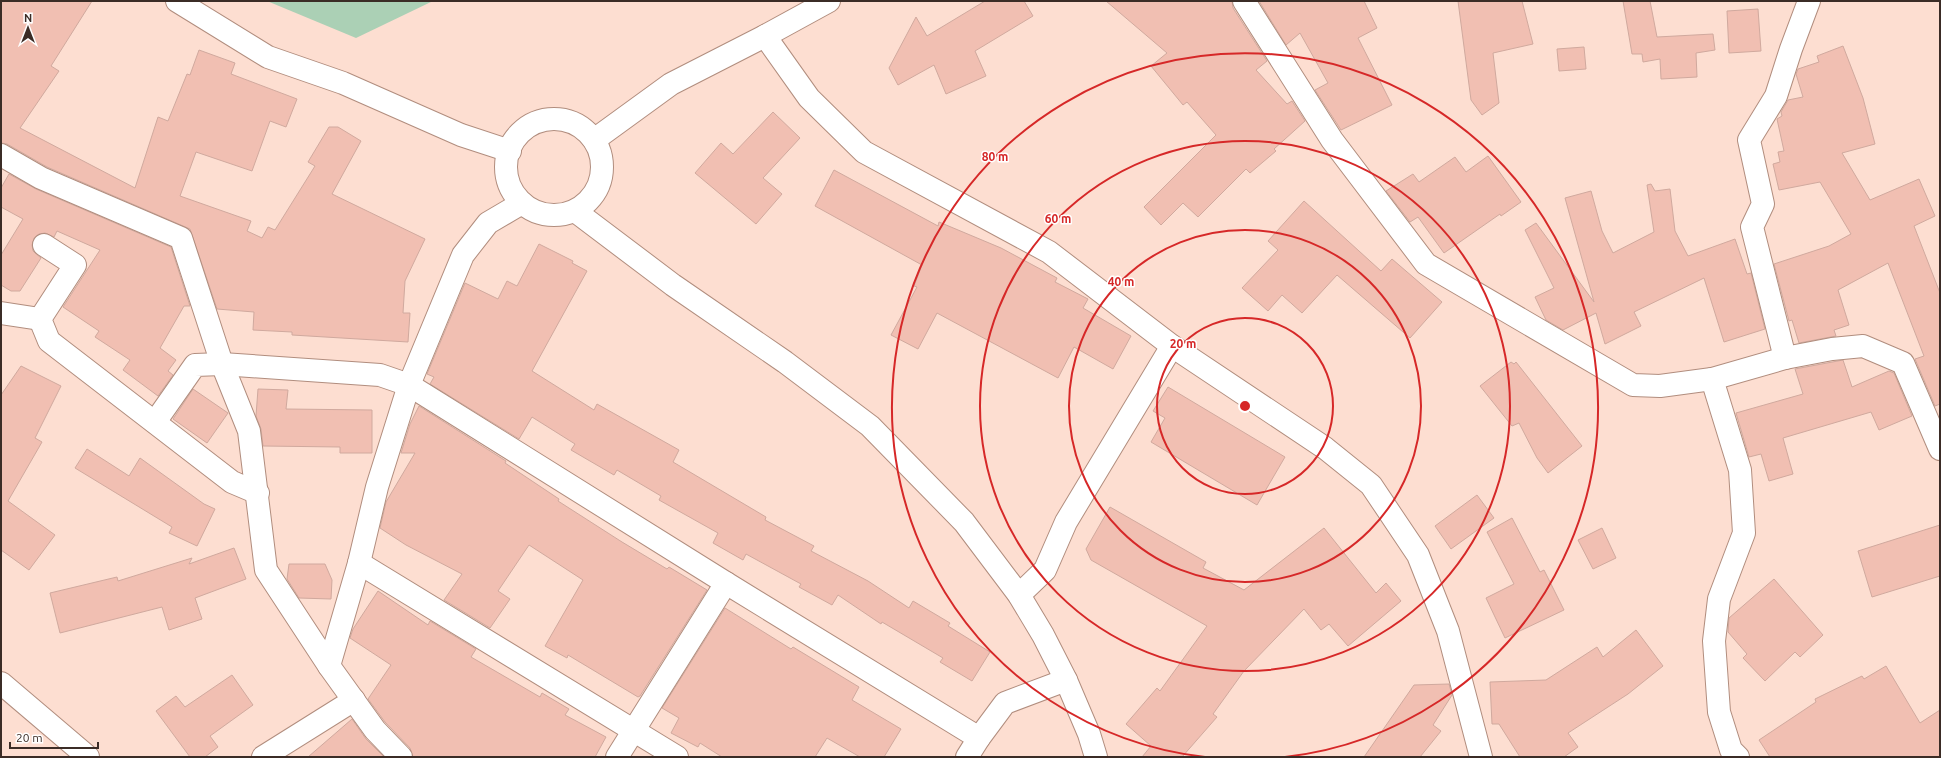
<svg xmlns="http://www.w3.org/2000/svg" width="1941" height="758" font-family="Ubuntu,sans-serif">
	<style>
		.green { fill: #abd0b5 }
		.building { fill: #f1bfb2; stroke: #d0a99e }
		.lines { fill: none; stroke-linecap: round; stroke-linejoin: round }
		.minor-casing { stroke: #b18d7e; stroke-width: 24 }
		.minor { stroke: #fff; stroke-width: 22 }
		.ring { fill: none; stroke: #d62828; stroke-width: 2 }
		.centre { fill: #d62828; stroke: #fff; stroke-width: 2 }
		.ring-label { font-size: 12px; text-anchor: middle; font-weight: bold; fill: #d62828; stroke: #fff; stroke-width: 3; stroke-linejoin: round; paint-order: stroke }
	</style>
	<rect width="100%" height="100%" fill="#fdded1"/>
	<path class="green" d="M267,1H433L356,38Z"/>
	<g class="building">
		<path d="M1,1H92L51,66L59,71L20,128L135,188L158,117L168,121L187,74L190,75L199,50L235,63L231,74L297,99L286,127L270,121L252,171L196,152L180,196L251,221L247,231L262,238L268,227L275,230L315,166L308,162L329,127H338L361,141L332,194L425,239L405,281L403,313H410L408,342L292,335V332L253,330L254,312L217,309L190,229L47,167L7,144L1,143Z"/>
		<path d="M985,1H1024L1033,16L975,51L986,76L946,94L934,65L898,85L889,68L916,17L927,36Z"/>
		<path d="M1106,1H1232L1233,8L1267,61L1256,70L1287,104L1292,101L1305,121L1274,149L1276,151L1250,173L1246,169L1198,217L1183,203L1161,225L1144,207L1216,135L1187,102L1183,105L1151,66L1167,53Z"/>
		<path d="M1259,1H1364L1377,28L1358,38L1392,105L1341,130L1315,90L1328,83L1300,33L1286,45Z"/>
		<path d="M1458,1H1522L1533,44L1493,53L1499,103L1482,115L1471,100Z"/>
		<path d="M1623,1H1650L1657,37L1713,34L1715,50L1696,53L1697,77L1661,79L1660,59L1643,62L1642,54H1632Z"/>
		<path d="M1758,9L1761,51L1729,53L1727,11Z"/>
		<path d="M1843,46L1863,98L1875,144L1842,153L1870,200L1919,179L1935,216L1914,226L1940,293V404L1935,406L1915,359L1924,356L1888,263L1838,290L1849,325L1834,330L1836,336L1799,343L1792,320L1789,321L1774,264L1829,246L1851,234L1820,182L1779,190L1773,164L1780,162L1778,152L1784,151L1777,119L1782,116L1781,112L1788,100L1803,97L1796,74L1798,69L1819,62L1817,56Z"/>
		<path d="M1584,47L1586,69L1559,71L1557,49Z"/>
		<path d="M773,112L800,138L763,178L782,194L756,224L695,173L721,143L733,154Z"/>
		<path d="M1488,156L1521,202L1501,216L1500,214L1444,253L1418,217L1410,222L1386,191L1413,174L1419,182L1455,157L1466,172Z"/>
		<path d="M834,170L938,226L939,222L1001,248L1057,278L1055,282L1088,299L1083,308L1131,336L1113,369L1074,347L1058,378L937,313L918,349L891,335L917,287L914,286L922,265L815,206Z"/>
		<path d="M9,174L36,189L171,247L190,306H184L160,348L176,360L168,371L173,375L158,396L123,370L130,360L95,337L99,331L63,307L100,250L57,231L54,237L45,233L39,234L34,238L32,245L33,251L41,258L20,291H11L1,285V255L23,219L1,207V188Z"/>
		<path d="M1651,184L1655,191L1670,189L1675,231L1688,256L1735,239L1747,274L1751,273L1765,329L1724,342L1704,278L1634,312L1641,326L1605,344L1596,313L1563,330L1546,320L1535,297L1554,288L1525,230L1536,223L1594,302L1565,198L1591,191L1602,231L1613,253L1654,232L1647,185Z"/>
		<path d="M1304,201L1381,271L1392,259L1442,302L1410,338L1337,275L1302,313L1282,295L1268,311L1242,288L1278,250L1268,241Z"/>
		<path d="M539,244L573,261L572,263L587,271L532,371L594,410L597,404L679,450L673,462L766,517L765,520L814,546L811,551L868,581L909,608L913,601L950,623L948,626L990,652L972,681L940,662L943,658L882,622L881,624L838,595L832,605L799,587L801,584L746,554L743,560L713,543L718,533L659,500L661,496L617,470L614,475L571,450L575,444L532,417L519,439L430,384L434,377L427,374L465,283L498,299L507,281L517,286Z"/>
		<path d="M1843,360L1852,387L1889,371L1894,373L1912,416L1879,430L1871,412L1783,438L1793,474L1769,481L1761,454L1749,457L1736,413L1803,394L1795,369Z"/>
		<path d="M1511,362L1514,364L1516,362L1582,446L1548,473L1537,458L1519,423L1512,426L1480,386Z"/>
		<path d="M21,366L61,386L35,438L42,442L8,501L55,535L29,570L1,550V395Z"/>
		<path d="M1168,387L1285,457L1257,505L1151,442L1165,418L1153,411Z"/>
		<path d="M193,389L228,413L207,443L173,419Z"/>
		<path d="M258,389L288,390L286,409L372,410V453H340V447L263,446L261,429L256,416Z"/>
		<path d="M419,406L506,461L505,463L559,499L558,501L622,542L667,569L669,567L707,590L640,696L638,697L568,655L567,658L545,646L583,580L529,545L498,591L510,599L490,628L444,600L462,574L406,545L380,528L386,502L415,453H401L410,424Z"/>
		<path d="M87,449L129,476L140,458L204,504L215,509L197,546L169,533L172,527L75,468Z"/>
		<path d="M1477,495L1494,518L1451,549L1435,526Z"/>
		<path d="M1110,507L1206,562L1203,568L1244,590L1324,528L1376,593L1386,583L1401,601L1348,646L1329,624L1321,630L1304,609L1244,671L1213,714L1217,717L1182,757H1142L1151,746L1126,724L1157,688L1160,691L1207,626L1091,560L1086,549Z"/>
		<path d="M1512,518L1540,572L1544,570L1564,610L1505,638L1486,598L1514,584L1487,532Z"/>
		<path d="M1940,525V576L1872,597L1858,551Z"/>
		<path d="M1602,528L1616,558L1593,569L1578,540Z"/>
		<path d="M234,548L246,579L195,598L202,619L169,630L162,607L60,633L50,593L117,577L118,581L192,558L189,564Z"/>
		<path d="M289,564H325L332,580L331,599L299,598L287,579Z"/>
		<path d="M1774,579L1823,635L1800,657L1795,652L1765,681L1743,658L1747,654L1728,632L1729,618Z"/>
		<path d="M378,591L428,625L430,621L476,649L471,657L540,697L542,693L569,709L565,715L606,737L595,757H413L410,748L385,722L368,699L391,665L350,638L353,629Z"/>
		<path d="M725,608L791,649L793,647L859,687L852,700L901,729L884,757H860L827,738L815,757H722L700,743L698,747L671,733L679,718L662,708Z"/>
		<path d="M1636,630L1663,666L1628,694L1568,733L1578,747L1564,757H1520L1499,724H1492L1490,682L1546,680L1597,647L1603,657Z"/>
		<path d="M1886,666L1920,723L1940,710V757H1770L1759,740L1816,702L1815,699L1862,676L1864,679Z"/>
		<path d="M232,675L253,705L210,736L218,747L205,757H190L156,711L176,696L185,707Z"/>
		<path d="M1449,684L1452,695L1433,725L1441,731L1420,757H1364L1414,685Z"/>
		<path d="M352,719L366,739L384,757H308Z"/>
	</g>
	<g class="lines">
		<defs>
			<g id="minor">
				<path d="M177,1L268,57L343,83L461,135L510,151"/>
				<path d="M1244,1L1332,140L1426,264L1633,385L1660,386L1712,379L1785,358L1832,349L1863,346L1903,363L1940,449"/>
				<path d="M765,36L809,98L864,152L1049,252L1172,346L1325,448L1371,485L1418,555L1448,631L1481,757"/>
				<circle cx="554" cy="167" r="48"/>
				<path d="M594,140L671,84L765,36L829,1"/>
				<path d="M1,155L41,178L181,238L222,364L249,431L266,570L329,666L375,730L401,757"/>
				<path d="M575,211L673,285L785,362L870,426L964,522L1019,595L1043,635L1066,680L1089,734L1096,757"/>
				<path d="M44,245L75,265L40,319L49,341L232,482L258,493"/>
				<path d="M1,313L40,319"/>
				<path d="M1785,358L1752,227L1763,204L1749,140L1776,96L1791,49L1809,1"/>
				<path d="M1712,379L1740,470L1744,533L1719,599L1714,641L1719,712L1731,750L1738,757"/>
				<path d="M155,422L195,365L222,364L380,375L409,385L726,583L979,738"/>
				<path d="M359,563L677,757"/>
				<path d="M1019,595L1045,570L1066,522L1172,346"/>
				<path d="M329,666L359,563L377,487L409,385L463,255L488,223L522,203"/>
				<path d="M1,683L88,757"/>
				<path d="M263,757L354,700"/>
				<path d="M617,757L726,583"/>
				<path d="M967,757L979,738L1005,703L1066,680"/>
			</g>
		</defs>
		<use href="#minor" class="minor-casing"/>
		<use href="#minor" class="minor"/>
	</g>
	<g class="ring">
		<circle cx="1245" cy="406" r="88"/>
		<circle cx="1245" cy="406" r="176"/>
		<circle cx="1245" cy="406" r="265"/>
		<path d="M1205 757A353 353 0 1 1 1285 757"/>
	</g>
	<circle cx="1245" cy="406" r="6" class="centre"/>
	<g class="ring-label">
		<text x="995" y="161">80 m</text>
		<text x="1058" y="223">60 m</text>
		<text x="1121" y="286">40 m</text>
		<text x="1183" y="348">20 m</text>
	</g>
	<rect width="1941" height="758" fill="none" stroke="#3b2c26" stroke-width="4"/>
	<g transform="translate(28 28)" stroke="#ffffff" stroke-width="3" paint-order="stroke">
	<path d="M0-3L7 15L0 10L-7 15Z" fill="#3b2c26"/>
	<text y="-6" font-size="11" font-weight="bold" text-anchor="middle" fill="#3b2c26">N</text>
	</g>
	<path d="M10 742v6h88v-6" fill="none" stroke="#3b2c26" stroke-width="2"/>
	<text x="16" y="742" font-size="12" fill="#3b2c26" stroke="#ffffff" stroke-width="3" paint-order="stroke">20 m</text>
</svg>
